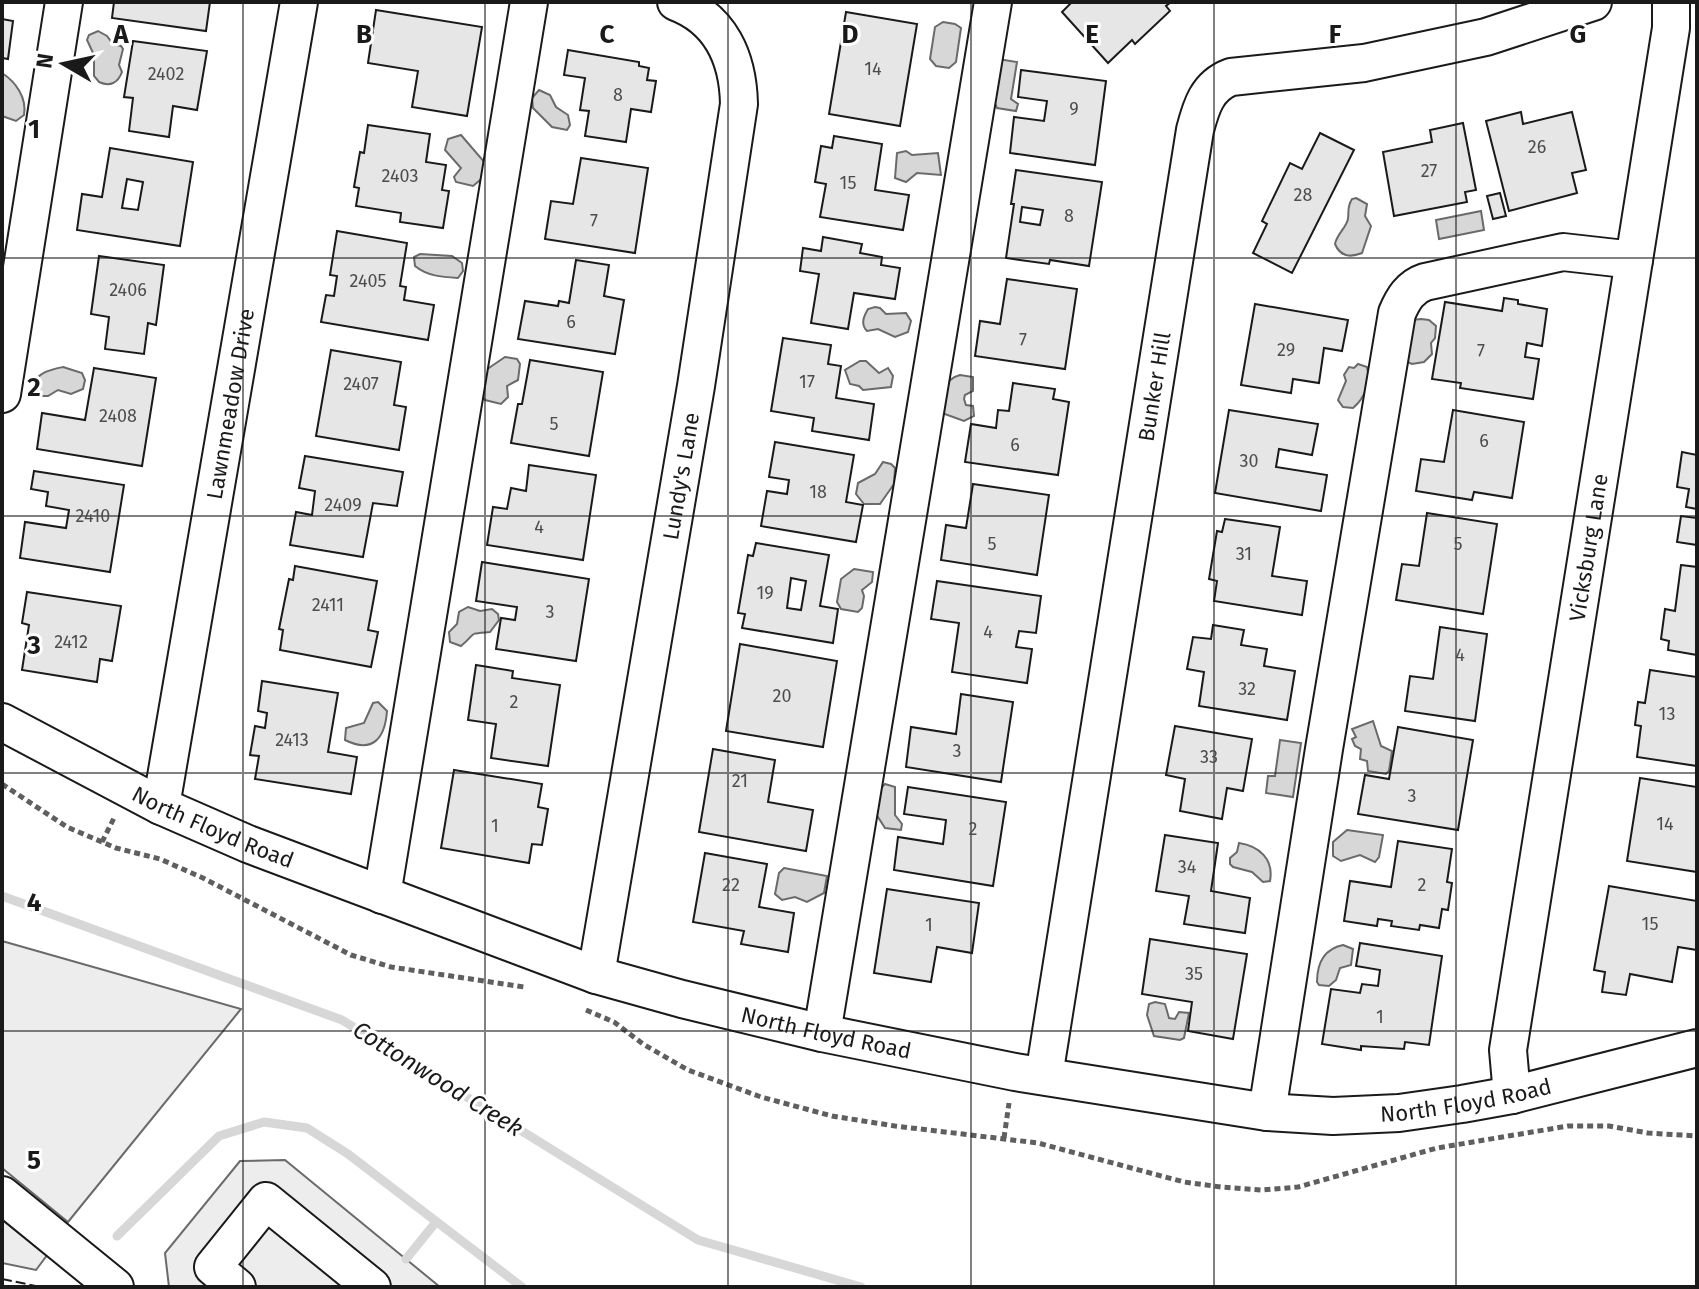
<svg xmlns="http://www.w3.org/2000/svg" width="1699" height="1289" font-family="'Fira Sans',sans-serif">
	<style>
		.built { fill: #ededed; stroke: #6a6a6a; stroke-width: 2 }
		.water { fill: #d7d7d7; stroke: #6a6a6a; stroke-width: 2 }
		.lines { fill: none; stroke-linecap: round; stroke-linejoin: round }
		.stream { stroke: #d7d7d7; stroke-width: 9 }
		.building { fill: #e6e6e6; stroke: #1a1a1a; stroke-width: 2; fill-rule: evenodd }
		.minor-casing { stroke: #1a1a1a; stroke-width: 40 }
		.path { stroke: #5f5f5f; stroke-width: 5; stroke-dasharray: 6 4; stroke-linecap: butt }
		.minor { stroke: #fff; stroke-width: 36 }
		.fence { stroke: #1a1a1a; stroke-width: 2; stroke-dasharray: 10 4; stroke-linecap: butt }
		.grid { fill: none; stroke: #1a1a1a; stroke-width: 2; stroke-opacity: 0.55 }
		.labels { text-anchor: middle; stroke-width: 6; stroke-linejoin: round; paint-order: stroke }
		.number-label { font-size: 18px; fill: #4d4d4d }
		.street-label { font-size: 22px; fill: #1a1a1a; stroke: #fff }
		.water-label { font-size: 24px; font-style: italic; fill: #1a1a1a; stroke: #fff }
		.grid-label { font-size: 26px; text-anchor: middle; font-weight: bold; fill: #1a1a1a; stroke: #fff; stroke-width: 6; stroke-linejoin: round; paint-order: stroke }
	</style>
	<rect width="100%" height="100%" fill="#fff"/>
	<g class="built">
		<path d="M2,941L241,1009L68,1222L2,1168Z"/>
		<path d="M285,1160L440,1287H169L165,1253L240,1161Z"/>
		<path d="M2,1218L48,1254L36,1270L2,1263Z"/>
	</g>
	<g class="water">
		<path d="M943,22L955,24L961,28L956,62L949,68L936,66L930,59L935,27Z"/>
		<path d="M98,31L107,36L113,44L121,46L123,49L119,65L122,72C118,83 110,87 99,82L94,76V55L87,40L89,35Z"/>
		<path d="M998,59L1017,62L1011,99L1018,104L1016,111L997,108L994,101Z"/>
		<path d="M2,73C16,82 27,98 24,115L16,121L2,116Z"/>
		<path d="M539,90L550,95L556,107L568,115L570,125L567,130L552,127L533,108L532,98Z"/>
		<path d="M461,135L486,164L485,176L473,186L456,182L454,177L461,168L445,150L448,139Z"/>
		<path d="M906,151L912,155L938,153L941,175L917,173L906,182L895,178L897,153Z"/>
		<path d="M1356,198L1367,204L1365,216L1371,226L1362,253C1350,258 1340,256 1335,244C1337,234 1346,228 1348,219C1349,210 1347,207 1352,199Z"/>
		<path d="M1481,211L1484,230L1439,239L1436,220Z"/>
		<path d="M420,254L452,256L462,263L463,271L458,278C442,277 427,276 415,266L414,257Z"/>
		<path d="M875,307L880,308L886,314L906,313L911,321L908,332L895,337L878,329L867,331C860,324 864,316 868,309Z"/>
		<path d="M1421,319L1429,320L1436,326L1435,338L1431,343L1432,354L1424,362L1412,364L1405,361L1412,320Z"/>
		<path d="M505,357L517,359L520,364L518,380L507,386L508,397L501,404L485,400L480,394L483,372Z"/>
		<path d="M860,361H866L879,373L888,368L893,376L891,387L863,390L859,386L850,384L845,370Z"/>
		<path d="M1358,364L1367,367C1371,382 1365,398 1353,408L1343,407L1338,400L1346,381L1344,375L1349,367L1354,368Z"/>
		<path d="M63,367L82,373L85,380L83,389L71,394L58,390L48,396H37L32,385C39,372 49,370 63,367Z"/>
		<path d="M960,375L973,377V391L965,395L964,399L966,405L973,406L974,416L964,421L942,413C943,397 941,380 960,375Z"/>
		<path d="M883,462L891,464L895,468L894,484L880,504H864L856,494L858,483L875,474Z"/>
		<path d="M854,569L873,572L872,582L862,590L864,596L862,608L858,612L841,609L837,602L841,579Z"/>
		<path d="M468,607L480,611L492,609L498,614L499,620L490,632C466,634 478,632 461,646L450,642L449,632L457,624L459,612Z"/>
		<path d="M378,702L387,711C385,738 373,754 345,740L346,728L364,723L373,703Z"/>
		<path d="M1373,721L1381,746L1392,751L1389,771L1386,774L1368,771L1367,761L1360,759L1361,749L1355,746L1352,739L1356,737L1352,729Z"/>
		<path d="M1280,740L1301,743L1293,797L1266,793L1268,776H1275Z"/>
		<path d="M885,784L895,787V815L902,824L901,830L885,828L876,814L879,790Z"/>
		<path d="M1347,830L1383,835L1379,857L1375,862L1360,855L1341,861L1333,856V842Z"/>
		<path d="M1239,843C1259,846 1274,859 1270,881L1263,882L1252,872L1233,867L1230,864V858L1237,852Z"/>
		<path d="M784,868L827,876L824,893L807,902L795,897L782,900L775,894L779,873Z"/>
		<path d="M1343,945L1353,949L1351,965L1340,968L1336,980L1329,986L1319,985L1317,982C1317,963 1324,949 1343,945Z"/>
		<path d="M1155,1002L1165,1004L1169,1018L1175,1019L1179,1012L1189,1013L1184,1038L1180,1040L1154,1036L1147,1015L1149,1004Z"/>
	</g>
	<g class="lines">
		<g class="stream">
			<path d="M2,896L342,1020L698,1240L861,1287"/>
			<path d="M117,1236L219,1136L264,1122L307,1128L348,1154L522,1287"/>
			<path d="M406,1259L436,1222"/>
		</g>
	</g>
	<g class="building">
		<path d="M114,2H210L206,31L112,18Z"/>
		<path d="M1072,2H1171L1166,6L1170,11L1135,44L1132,40L1108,63L1062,12Z"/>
		<path d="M376,10L482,27L467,116L412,107L418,71L368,63Z"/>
		<path d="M846,12L917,24L900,126L829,114Z"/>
		<path d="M2,19L13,21L8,59L2,58Z"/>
		<path d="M133,41L207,51L197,110L173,106L169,137L129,131L133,98L124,97Z"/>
		<path d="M568,50L639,62V66L649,68L647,80L656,81L651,112L631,109L626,142L585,136L589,111L580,110L585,78L564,75Z"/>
		<path d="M1021,70L1106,81L1095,165L1010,153L1014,117L1044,121L1047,101L1018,97Z"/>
		<path d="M1521,112L1523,124L1572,112L1586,170L1572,173L1577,193L1509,211L1486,121Z"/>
		<path d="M1463,123L1476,190L1465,192L1467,202L1394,216L1383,152L1432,142L1430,130Z"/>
		<path d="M368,125L430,134L426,162L446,165L442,190L449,191L443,228L400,222L401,213L356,206L359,188L354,187L360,152L364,153Z"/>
		<path d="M1320,133L1354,150L1292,273L1253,253L1267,224L1262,221L1290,163L1302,169Z"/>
		<path d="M834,136L882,144L875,190L909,195L903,230L820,217L826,184L815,182L821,146L832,148Z"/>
		<path d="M110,148L193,162L180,246L77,230L82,194L102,197ZM127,179L143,182L138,210L122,208Z"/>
		<path d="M581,158L648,168L635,253L545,239L551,201L573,204Z"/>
		<path d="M1016,170L1102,182L1089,266L1050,260L1049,264L1006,258L1014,204H1011ZM1022,207L1043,210L1040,225L1020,222Z"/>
		<path d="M1500,193L1506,216L1493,219L1487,196Z"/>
		<path d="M337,231L407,243L400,286L406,287L404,300L434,305L428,340L321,322L326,295L334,296L337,276L330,275Z"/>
		<path d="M823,237L862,244L860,253L882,257L881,265L900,268L895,299L854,293L848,329L811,323L819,274L800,271L803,248L821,251Z"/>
		<path d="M99,256L164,265L156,325L148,323L144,354L105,349L109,317L91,314Z"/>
		<path d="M576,260L609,265L604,296L624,300L615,354L518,339L525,301L558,306L559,301L569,303Z"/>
		<path d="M1007,279L1077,289L1065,369L975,356L980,321L1000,324Z"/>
		<path d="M1504,298L1518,300V304L1547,309L1542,346L1527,343L1525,357L1539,359L1533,399L1460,388L1461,383L1432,379L1445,302L1502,311Z"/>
		<path d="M1255,304L1348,320L1342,351L1324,348L1319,383L1293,379L1291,393L1241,385Z"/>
		<path d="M783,338L831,345L828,364L841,366L836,398L874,404L869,440L812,431L814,418L771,411Z"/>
		<path d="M331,350L401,362L394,405L406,407L399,450L316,436Z"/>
		<path d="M530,360L603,372L589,456L511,443L518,404H522Z"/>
		<path d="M94,368L156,378L142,466L37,449L42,413L85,420Z"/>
		<path d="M1013,383L1055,389L1053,399L1069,402L1058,475L965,462L971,424L996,428L998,410L1009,411Z"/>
		<path d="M1229,410L1318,424L1312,455L1279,449L1276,467L1327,475L1321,511L1215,493Z"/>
		<path d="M1453,410L1524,422L1512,498L1474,492L1472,500L1416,491L1421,459L1444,462Z"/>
		<path d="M775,442L854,455L846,502L863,505L856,542L761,526L767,491L787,494L789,480L769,477Z"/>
		<path d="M1682,452L1697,455V509L1686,507L1689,489L1677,487Z"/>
		<path d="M305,456L403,472L397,506L373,503L363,557L290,545L296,512L312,515L315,491L299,488Z"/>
		<path d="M529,465L596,475L583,560L487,545L493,507L507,509L511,488L526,491Z"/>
		<path d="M34,471L124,485L110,572L20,558L25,522L66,528L69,510L46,506L48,492L31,489Z"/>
		<path d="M973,484L1049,495L1037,575L941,560L946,525L966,528Z"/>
		<path d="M1697,510V545L1677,542L1681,516L1696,518Z"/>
		<path d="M1427,513L1497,524L1483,614L1396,600L1402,564L1419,566Z"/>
		<path d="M1225,519L1280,527L1272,576L1307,581L1302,615L1214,601L1217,581L1209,579L1217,531L1222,532Z"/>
		<path d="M756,543L829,555L820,606L838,609L833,643L742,628L745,614L738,613L748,555L753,556ZM791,578L806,581L801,610L787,608Z"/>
		<path d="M482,562L589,579L576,661L496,649L501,618L515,620L517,607L476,601Z"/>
		<path d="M1681,565L1697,567V655L1668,650L1669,641L1661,639L1665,609L1675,611Z"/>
		<path d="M295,566L377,581L368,630L378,632L371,667L280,650L283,630L279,629L289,579L293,580Z"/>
		<path d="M937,581L1041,596L1036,633L1019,631L1016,647L1032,649L1027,683L952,672L959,623L931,619Z"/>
		<path d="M27,592L121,606L112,661L100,659L97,682L22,670L29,625L22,623Z"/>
		<path d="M1213,625L1244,630L1241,645L1267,649L1264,666L1295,671L1287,720L1199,706L1204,672L1187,669L1193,637L1211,639Z"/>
		<path d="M1440,627L1487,634L1475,721L1405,711L1410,676L1433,679Z"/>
		<path d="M740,644L837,661L823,747L726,731Z"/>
		<path d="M476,665L513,671L512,678L560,685L548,766L491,758L496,724L468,720Z"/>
		<path d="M1650,670L1697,677V766L1637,757L1641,726L1635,725L1638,702L1645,703Z"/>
		<path d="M262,681L338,693L328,752L357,757L351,794L255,779L259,756L250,755L255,726L265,728L267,713L258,711Z"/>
		<path d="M961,694L1013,702L1001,782L906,767L911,727L956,734Z"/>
		<path d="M1175,726L1252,739L1243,791L1227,788L1222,819L1180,811L1185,779L1166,775Z"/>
		<path d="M1398,727L1473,740L1458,830L1358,814L1365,775L1389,779Z"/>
		<path d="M713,749L775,760L768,802L813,810L806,851L699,832Z"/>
		<path d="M454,770L542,784L538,807L548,809L542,845L532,844L529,863L441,848Z"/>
		<path d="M1640,778L1697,787V872L1627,861Z"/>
		<path d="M908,787L1006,802L993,886L894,870L898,837L943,844L946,820L904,814Z"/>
		<path d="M1165,835L1218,843L1211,891L1250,898L1245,933L1184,924L1189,896L1156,891Z"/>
		<path d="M1398,841L1452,849L1447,882L1452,883L1448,910L1442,909L1439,928L1420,925L1419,930L1391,926L1392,921L1378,919L1377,926L1344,921L1350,881L1391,887Z"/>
		<path d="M705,853L767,864L759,907L794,913L788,952L741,944L744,931L693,922Z"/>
		<path d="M1609,886L1697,901V950L1678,947L1672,982L1630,974L1626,995L1602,992L1605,972L1594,970Z"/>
		<path d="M887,889L979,903L972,953L937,947L931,982L874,973Z"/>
		<path d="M1150,939L1247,954L1233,1039L1188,1031L1192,1002L1142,994Z"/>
		<path d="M1360,943L1442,956L1429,1045L1405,1042L1404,1049L1361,1046V1050L1322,1044L1331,989L1360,993L1362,984L1378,986L1380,970L1356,966Z"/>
	</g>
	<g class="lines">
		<defs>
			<g id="minor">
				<path d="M2,394L64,2"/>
				<path id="s1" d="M2,722L161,806L248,844L596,975L682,999L822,1033L1015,1072L1267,1112L1333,1116L1399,1113L1462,1104L1512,1095L1697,1048"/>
				<path id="s2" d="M161,806L299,2"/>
				<path d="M382,895L529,2"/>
				<path id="s3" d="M596,975L696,386L739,104C738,58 721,19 676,2"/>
				<path d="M822,1033L993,2"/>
				<path id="s4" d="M1044,1076L1195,130C1201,107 1207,86 1231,77L1364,63L1486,37L1593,2"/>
				<path id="s5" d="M1512,1095L1508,1050L1671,28V2"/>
				<path d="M1267,1112L1324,749L1397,313C1403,299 1410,287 1425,282L1563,252L1634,260"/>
				<path d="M2,1195L115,1287"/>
				<path d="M237,1287L213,1267L266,1201L372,1287"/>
			</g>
		</defs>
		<use href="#minor" class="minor-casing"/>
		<g class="path">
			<path d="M2,784L67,827L116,848L160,859L203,878L351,955L391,967L524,987"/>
			<path d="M102,842L114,818"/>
			<path d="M586,1010L614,1022L643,1044L688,1070L761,1097L832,1116L895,1126L1038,1143L1184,1182L1221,1187L1262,1190L1298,1187L1437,1148L1568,1126H1609L1648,1133L1697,1136"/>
			<path d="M1004,1138L1009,1103"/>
		</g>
		<use href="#minor" class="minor"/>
		<path class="fence" d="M2,1279L41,1287"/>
	</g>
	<path class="grid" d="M243,2V1287M485,2V1287M728,2V1287M971,2V1287M1214,2V1287M1456,2V1287M2,258H1697M2,516H1697M2,773H1697M2,1031H1697"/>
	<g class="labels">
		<g class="number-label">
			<text x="873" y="75">14</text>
			<text x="166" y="80">2402</text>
			<text x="618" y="101">8</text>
			<text x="1074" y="115">9</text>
			<text x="1537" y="153">26</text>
			<text x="1429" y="177">27</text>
			<text x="400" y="182">2403</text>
			<text x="848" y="189">15</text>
			<text x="1303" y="201">28</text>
			<text x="1069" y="222">8</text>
			<text x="594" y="227">7</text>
			<text x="368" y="287">2405</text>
			<text x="128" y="296">2406</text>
			<text x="571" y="328">6</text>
			<text x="1023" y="346">7</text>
			<text x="1286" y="356">29</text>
			<text x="1481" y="357">7</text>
			<text x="807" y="388">17</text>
			<text x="361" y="390">2407</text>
			<text x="118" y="422">2408</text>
			<text x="554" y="430">5</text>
			<text x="1484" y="447">6</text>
			<text x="1015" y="451">6</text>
			<text x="1249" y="467">30</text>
			<text x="818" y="498">18</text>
			<text x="343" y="511">2409</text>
			<text x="93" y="522">2410</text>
			<text x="539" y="533">4</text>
			<text x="992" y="550">5</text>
			<text x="1458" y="550">5</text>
			<text x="1244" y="560">31</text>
			<text x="765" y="599">19</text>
			<text x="328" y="611">2411</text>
			<text x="550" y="618">3</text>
			<text x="988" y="638">4</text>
			<text x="71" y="648">2412</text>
			<text x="1460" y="661">4</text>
			<text x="1247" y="695">32</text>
			<text x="782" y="702">20</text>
			<text x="514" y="708">2</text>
			<text x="1667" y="720">13</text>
			<text x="292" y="746">2413</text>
			<text x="957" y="757">3</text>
			<text x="1209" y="763">33</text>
			<text x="740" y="787">21</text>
			<text x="1412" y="802">3</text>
			<text x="1665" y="830">14</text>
			<text x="495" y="832">1</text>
			<text x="973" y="835">2</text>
			<text x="1187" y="873">34</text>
			<text x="731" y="891">22</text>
			<text x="1422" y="891">2</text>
			<text x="1650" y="930">15</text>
			<text x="929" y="931">1</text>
			<text x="1194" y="980">35</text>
			<text x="1380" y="1023">1</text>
		</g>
		<g class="street-label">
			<text dy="8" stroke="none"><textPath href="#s4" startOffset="698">Bunker Hill</textPath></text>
			<text dy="8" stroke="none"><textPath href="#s2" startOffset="408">Lawnmeadow Drive</textPath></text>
			<text dy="8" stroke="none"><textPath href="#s3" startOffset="506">Lundy's Lane</textPath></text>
			<text dy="8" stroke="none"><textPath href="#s5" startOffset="554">Vicksburg Lane</textPath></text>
			<text dy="8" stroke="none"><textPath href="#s1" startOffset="236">North Floyd Road</textPath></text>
			<text dy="8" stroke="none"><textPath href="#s1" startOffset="884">North Floyd Road</textPath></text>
			<text dy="8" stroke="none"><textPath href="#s1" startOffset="1532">North Floyd Road</textPath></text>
		</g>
		<g class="water-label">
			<text transform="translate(438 1079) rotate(32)" y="8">Cottonwood Creek</text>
		</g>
	</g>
	<g class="grid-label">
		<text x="121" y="43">A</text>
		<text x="364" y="43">B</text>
		<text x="607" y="43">C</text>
		<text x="850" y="43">D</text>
		<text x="1092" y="43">E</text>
		<text x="1335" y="43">F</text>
		<text x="1578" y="43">G</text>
		<text x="34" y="138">1</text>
		<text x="34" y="396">2</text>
		<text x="34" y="654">3</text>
		<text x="34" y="911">4</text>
		<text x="34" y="1169">5</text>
	</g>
	<rect width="1699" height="1289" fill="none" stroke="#1a1a1a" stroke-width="8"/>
	<g transform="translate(64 64) rotate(279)" stroke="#ffffff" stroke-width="6" paint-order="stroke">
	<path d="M0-6L14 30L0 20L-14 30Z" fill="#1a1a1a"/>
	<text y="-12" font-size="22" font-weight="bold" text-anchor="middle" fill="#1a1a1a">N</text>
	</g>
</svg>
